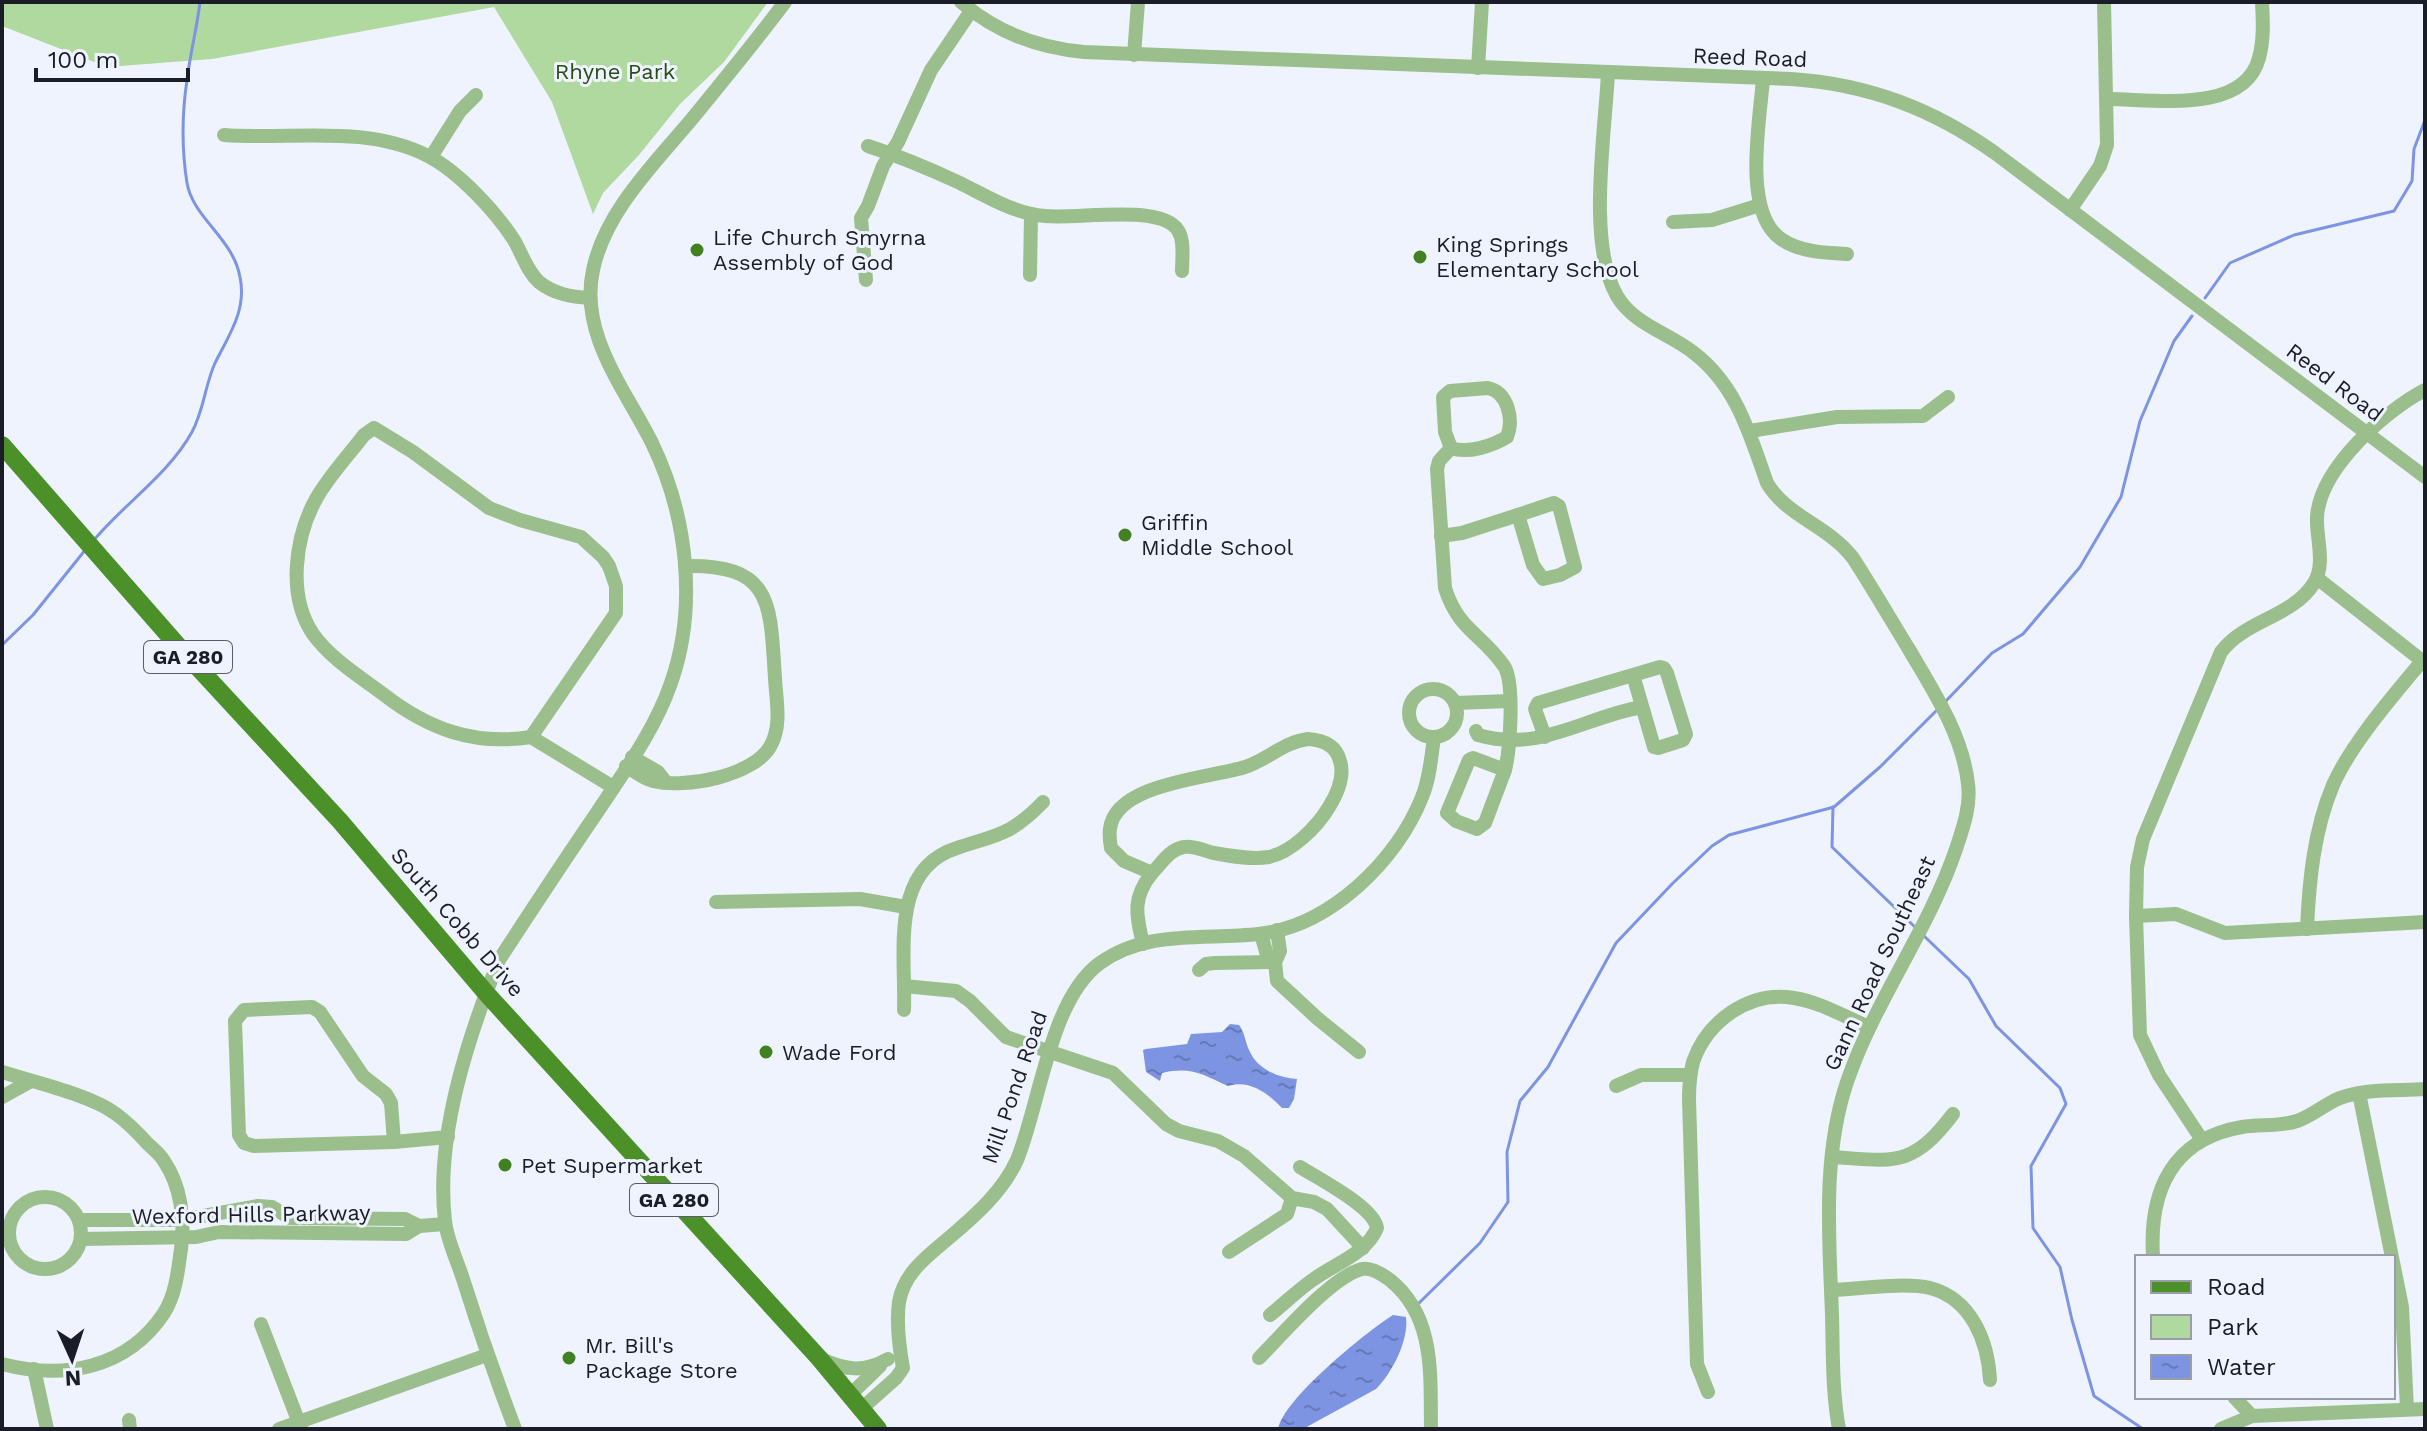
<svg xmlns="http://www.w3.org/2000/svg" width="2427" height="1431" font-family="'Work Sans',sans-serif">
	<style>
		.green { fill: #afd99e }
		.water { fill: url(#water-ripples) }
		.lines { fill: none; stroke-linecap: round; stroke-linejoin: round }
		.stream { stroke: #7d94e2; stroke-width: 3 }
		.minor { stroke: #9abf8c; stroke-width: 14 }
		.major { stroke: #4c902a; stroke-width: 18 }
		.poi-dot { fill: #418121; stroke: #eff3fe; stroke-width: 3 }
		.labels { text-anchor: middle; stroke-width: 6; stroke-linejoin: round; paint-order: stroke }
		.shield { fill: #eff3fe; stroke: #5a5d68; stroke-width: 2 }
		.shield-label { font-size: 20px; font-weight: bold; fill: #1a1d27 }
		.street-label { font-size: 22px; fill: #1a1d27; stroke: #eff3fe }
		.park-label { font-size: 22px; fill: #284c18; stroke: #eff3fe }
		.poi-label { font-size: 22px; fill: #1a1d27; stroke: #eff3fe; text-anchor: start }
	</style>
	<defs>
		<pattern id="water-ripples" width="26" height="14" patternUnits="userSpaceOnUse" patternTransform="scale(2)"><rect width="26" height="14" fill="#7d94e2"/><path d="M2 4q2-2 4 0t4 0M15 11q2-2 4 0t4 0" fill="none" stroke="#6678b7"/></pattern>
	</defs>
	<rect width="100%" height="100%" fill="#eff3fe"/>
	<path class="green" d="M2,2H768L724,62L680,104L639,155L603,193L593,214L552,102L494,7L212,59L107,67L2,26Z"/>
	<g class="water">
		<path d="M1230,1024L1239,1025C1245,1033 1245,1041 1249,1050C1257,1069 1278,1078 1297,1079L1294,1099L1289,1108H1282C1268,1093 1249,1079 1228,1086C1203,1075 1192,1066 1162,1073L1160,1081L1146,1072L1143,1050L1146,1049L1187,1044L1191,1034L1222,1032Z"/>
		<path d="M1393,1315L1406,1317C1409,1340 1392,1373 1376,1389L1303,1429H1278C1283,1399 1366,1332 1393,1315Z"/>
	</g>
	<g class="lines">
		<g class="stream">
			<path d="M2205,298L2230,263L2294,235L2394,211L2412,181L2414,149L2425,120"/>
			<path d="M94,540C125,503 168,475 192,432C204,410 205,385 215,363C229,335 247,310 240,277C233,238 193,218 187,183C182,151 182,113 187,80C190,54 197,28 200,2"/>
			<path d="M2,645L33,615L86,549"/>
			<path d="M1945,702L1992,653L2023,634L2080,567L2121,497L2140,421L2174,341L2192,316"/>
			<path d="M1833,807L1832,847L1916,928"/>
			<path d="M1924,936L1969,979L1996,1026L2060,1088L2066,1104L2031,1166L2033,1228L2060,1267L2072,1320L2094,1396L2143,1429"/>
			<path d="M1417,1305L1480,1243L1508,1202L1507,1152L1520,1101L1548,1067L1616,943L1672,884L1712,846L1729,835L1834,807L1880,767L1936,711"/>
		</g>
		<g class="minor">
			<path d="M961,2C996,32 1039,48 1084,52L1791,79C1868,84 1933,109 1995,153L2425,477"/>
			<path d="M1134,55L1138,2"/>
			<path d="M1478,68L1482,2"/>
			<path d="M1608,73C1605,134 1587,244 1617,296C1634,325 1669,333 1694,353C1737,386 1750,435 1767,483C1787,517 1829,526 1853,558C1873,589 1891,620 1910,651C1934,692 1963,736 1968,784C1971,806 1963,828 1956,849C1929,929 1876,999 1848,1079C1822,1153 1829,1237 1832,1314C1833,1352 1832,1391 1839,1429"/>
			<path d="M1763,79C1760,120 1742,212 1781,239C1800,252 1824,253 1847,254"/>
			<path d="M2108,99C2153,99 2244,115 2259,58C2264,40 2263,20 2262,2"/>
			<path d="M224,135C291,140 366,124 428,156C459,172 495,211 514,240C522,254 527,271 539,282C554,294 571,297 590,298"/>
			<path d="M868,146C899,156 930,169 960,183C988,197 1013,213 1045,216C1077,219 1149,206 1173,225C1186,234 1182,257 1182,271"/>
			<path d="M431,157L460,111L476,95"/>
			<path d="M2070,210L2100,166L2107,145L2104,2"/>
			<path d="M1673,222L1712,220L1760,205"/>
			<path d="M1030,275L1031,214"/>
			<path d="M866,280L861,218L868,206L883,166L898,142L931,70L971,11"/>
			<path d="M1488,388C1508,392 1514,420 1507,437C1492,446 1468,454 1451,448L1445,432L1443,397L1450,391Z"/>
			<path d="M374,428L413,452L489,508L520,520L581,537L603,557L609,566L616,586V613L531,737C474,746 428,729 383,694C359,676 331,659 313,634C287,596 295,537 316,499C329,476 348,456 364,435Z"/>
			<path d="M1750,431L1837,417L1923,416L1948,397"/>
			<path d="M1451,448L1439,461L1437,469L1445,588C1458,630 1482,634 1504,666C1515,682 1510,750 1505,770"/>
			<path d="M1554,503L1559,506L1575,567L1560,575L1543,579L1533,565L1518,515Z"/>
			<path d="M1441,536L1462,533L1518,515"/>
			<path d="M2317,578L2425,663"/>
			<circle cx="1433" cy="713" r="24"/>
			<path d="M1455,703L1510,701"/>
			<path d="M1476,731L1478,735C1540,753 1584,717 1642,707"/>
			<path d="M531,737L613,787"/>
			<path d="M1545,737L1535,709L1538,703L1660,667L1664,668L1667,673L1686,734L1683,740L1658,748L1654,747L1633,675"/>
			<path d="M1308,739C1323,740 1336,745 1340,761C1345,777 1337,794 1329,807C1317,827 1292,852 1269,857C1252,860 1230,856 1214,853C1204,851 1194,845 1184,847C1170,849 1162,863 1152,873L1124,861L1111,848C1110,842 1109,835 1110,829C1115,783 1210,778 1245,767C1267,760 1284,742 1308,739Z"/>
			<path d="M632,757L658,772L665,781"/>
			<path d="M1473,758L1505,770L1485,823L1477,829L1456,821L1447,813L1469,760Z"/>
			<path d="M626,766C634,771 644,779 653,781C685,789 755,776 771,745C782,725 776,699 775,678C770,605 774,564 685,566"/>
			<path d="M716,902L860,899L906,907"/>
			<path d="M2136,916L2176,914L2225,933L2425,922"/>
			<path d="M2307,929C2309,881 2314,830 2333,785C2351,744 2393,696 2422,661"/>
			<path d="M1261,934L1267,955L1275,962L1277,981L1317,1018L1359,1052"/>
			<path d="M1143,944C1136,914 1132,898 1152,873"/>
			<path d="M1275,962L1280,951L1277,930"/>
			<path d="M1199,970L1206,964L1215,963L1275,962"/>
			<path d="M904,986L956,991L970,1001L1006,1037L1113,1073L1166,1124L1179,1131L1218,1141L1244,1156L1292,1198L1314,1202L1327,1209L1363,1248"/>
			<path d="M904,1010C906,954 889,869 957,848C999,834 1011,835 1043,802"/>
			<path d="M2,1072C33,1082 91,1095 116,1114C127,1122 138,1133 147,1143C153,1149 160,1154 164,1161C181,1186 185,1219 181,1249C178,1270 176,1294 164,1313C127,1369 63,1380 2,1364"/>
			<path d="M1616,1086L1641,1075H1690"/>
			<path d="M2359,1093L2402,1307L2407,1409"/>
			<path d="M2,1097L31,1081"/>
			<path d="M2202,1140L2159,1075L2140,1035L2136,916L2137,867L2143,839L2221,652C2245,620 2293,617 2314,583C2326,564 2316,538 2317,517C2320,468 2385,411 2425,390"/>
			<path d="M394,1142L254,1146L244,1143L239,1135L235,1021L244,1010L312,1007L320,1012L363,1076L386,1094L391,1103L394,1142L448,1137"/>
			<path d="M1832,1157C1895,1161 1912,1168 1953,1114"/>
			<circle cx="45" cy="1233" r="36"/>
			<path d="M79,1220H181L258,1206L272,1207L290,1218L405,1219L419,1226L445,1224"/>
			<path d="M81,1239L196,1237L219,1232L406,1234L419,1226"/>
			<path d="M1229,1252L1287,1214L1292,1198"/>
			<path d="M2153,1257C2149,1191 2172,1139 2242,1127C2260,1124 2279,1127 2297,1121C2312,1116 2325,1104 2340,1098C2366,1088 2398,1091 2425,1089"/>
			<path d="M1831,1290C1858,1289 1905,1282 1930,1288C1972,1299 1988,1342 1990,1380"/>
			<path d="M1270,1315C1285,1303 1299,1289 1314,1279C1336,1263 1366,1254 1377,1228C1374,1207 1319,1179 1300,1167"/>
			<path d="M261,1324L301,1428"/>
			<path d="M1259,1358C1282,1335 1331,1277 1362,1269C1371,1267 1382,1274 1390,1280C1436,1317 1430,1376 1431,1429"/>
			<path d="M821,1359C846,1370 863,1373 888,1359"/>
			<path d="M34,1369L47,1429"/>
			<path d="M1708,1392L1697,1364L1689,1099C1689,1086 1690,1074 1693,1062C1707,1021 1750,990 1794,998C1820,1002 1845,1017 1869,1027"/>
			<path d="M849,1396L880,1366"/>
			<path d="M2234,1397L2252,1416"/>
			<path d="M860,1410L896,1378L903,1368C899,1346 896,1324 899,1302C904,1272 929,1255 950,1237C976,1215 1003,1191 1017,1160C1040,1104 1050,999 1100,963C1147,929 1205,940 1258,934C1329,927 1397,861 1422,797C1430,778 1431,757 1434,738"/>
			<path d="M129,1420L130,1429"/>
			<path d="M279,1429L487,1355"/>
			<path d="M515,1429C496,1379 479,1330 463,1279C457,1260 447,1240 445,1221C435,1137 468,1037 499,960C531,911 563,862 596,814C623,773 655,730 671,683C698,606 687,515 652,443C625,389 579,334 593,270C605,212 654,164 691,120C723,81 755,42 785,2"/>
			<path d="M2221,1429L2252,1416L2425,1409"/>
		</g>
		<path class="major" d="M2,445L179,647L340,821L486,993L819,1358L878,1429"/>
	</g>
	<g class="poi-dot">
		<circle cx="697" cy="250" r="8"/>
		<circle cx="1420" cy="257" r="8"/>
		<circle cx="1125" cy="535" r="8"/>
		<circle cx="766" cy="1052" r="8"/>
		<circle cx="505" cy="1165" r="8"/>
		<circle cx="569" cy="1358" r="8"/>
	</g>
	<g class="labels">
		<g class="shield">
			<rect x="144" y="641" width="88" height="32" rx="6"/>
			<rect x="630" y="1184" width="88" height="32" rx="6"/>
		</g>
		<g class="shield-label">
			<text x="188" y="664">GA 280</text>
			<text x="674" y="1207">GA 280</text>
		</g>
		<g class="street-label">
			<text transform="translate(1750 57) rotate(2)" y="8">Reed Road</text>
			<text transform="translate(2335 382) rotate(37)" y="8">Reed Road</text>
			<text transform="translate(458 922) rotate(49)" y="8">South Cobb Drive</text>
			<text transform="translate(1879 963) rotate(-65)" y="8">Gann Road Southeast</text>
			<text transform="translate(1014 1087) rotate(-71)" y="8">Mill Pond Road</text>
			<text transform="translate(251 1214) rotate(-1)" y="8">Wexford Hills Parkway</text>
		</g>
		<g class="park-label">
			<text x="615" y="79">Rhyne Park</text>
		</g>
		<g class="poi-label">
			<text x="713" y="245">Life Church Smyrna<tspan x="713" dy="25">Assembly of God</tspan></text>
			<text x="1436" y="252">King Springs<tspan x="1436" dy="25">Elementary School</tspan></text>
			<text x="1141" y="530">Griffin<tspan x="1141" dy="25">Middle School</tspan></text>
			<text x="782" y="1060">Wade Ford</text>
			<text x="521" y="1173">Pet Supermarket</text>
			<text x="585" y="1353">Mr. Bill's<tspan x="585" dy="25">Package Store</tspan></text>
		</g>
	</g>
	<rect width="2427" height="1431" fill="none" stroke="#1a1d27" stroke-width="8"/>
	<rect x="2135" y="1255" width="260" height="144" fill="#eff3fe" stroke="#9a9da8" stroke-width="2"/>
	<rect x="2151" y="1281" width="40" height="12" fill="#4c902a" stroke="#9a9da8" stroke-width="2"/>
	<text x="2207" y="1295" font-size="24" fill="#1a1d27">Road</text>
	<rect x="2151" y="1315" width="40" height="24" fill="#afd99e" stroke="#9a9da8" stroke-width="2"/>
	<text x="2207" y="1335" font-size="24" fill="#1a1d27">Park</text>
	<rect x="2151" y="1355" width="40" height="24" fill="url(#water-ripples)" stroke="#9a9da8" stroke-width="2"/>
	<text x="2207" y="1375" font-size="24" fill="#1a1d27">Water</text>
	<g transform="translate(72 1359) rotate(177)" stroke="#eff3fe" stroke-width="6" paint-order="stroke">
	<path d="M0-6L14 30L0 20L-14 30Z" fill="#1a1d27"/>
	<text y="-12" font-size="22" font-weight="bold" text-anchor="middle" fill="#1a1d27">N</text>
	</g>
	<path d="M36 68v12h152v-12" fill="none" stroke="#1a1d27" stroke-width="4"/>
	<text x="48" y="68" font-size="24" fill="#1a1d27" stroke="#eff3fe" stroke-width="6" paint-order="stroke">100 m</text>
</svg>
